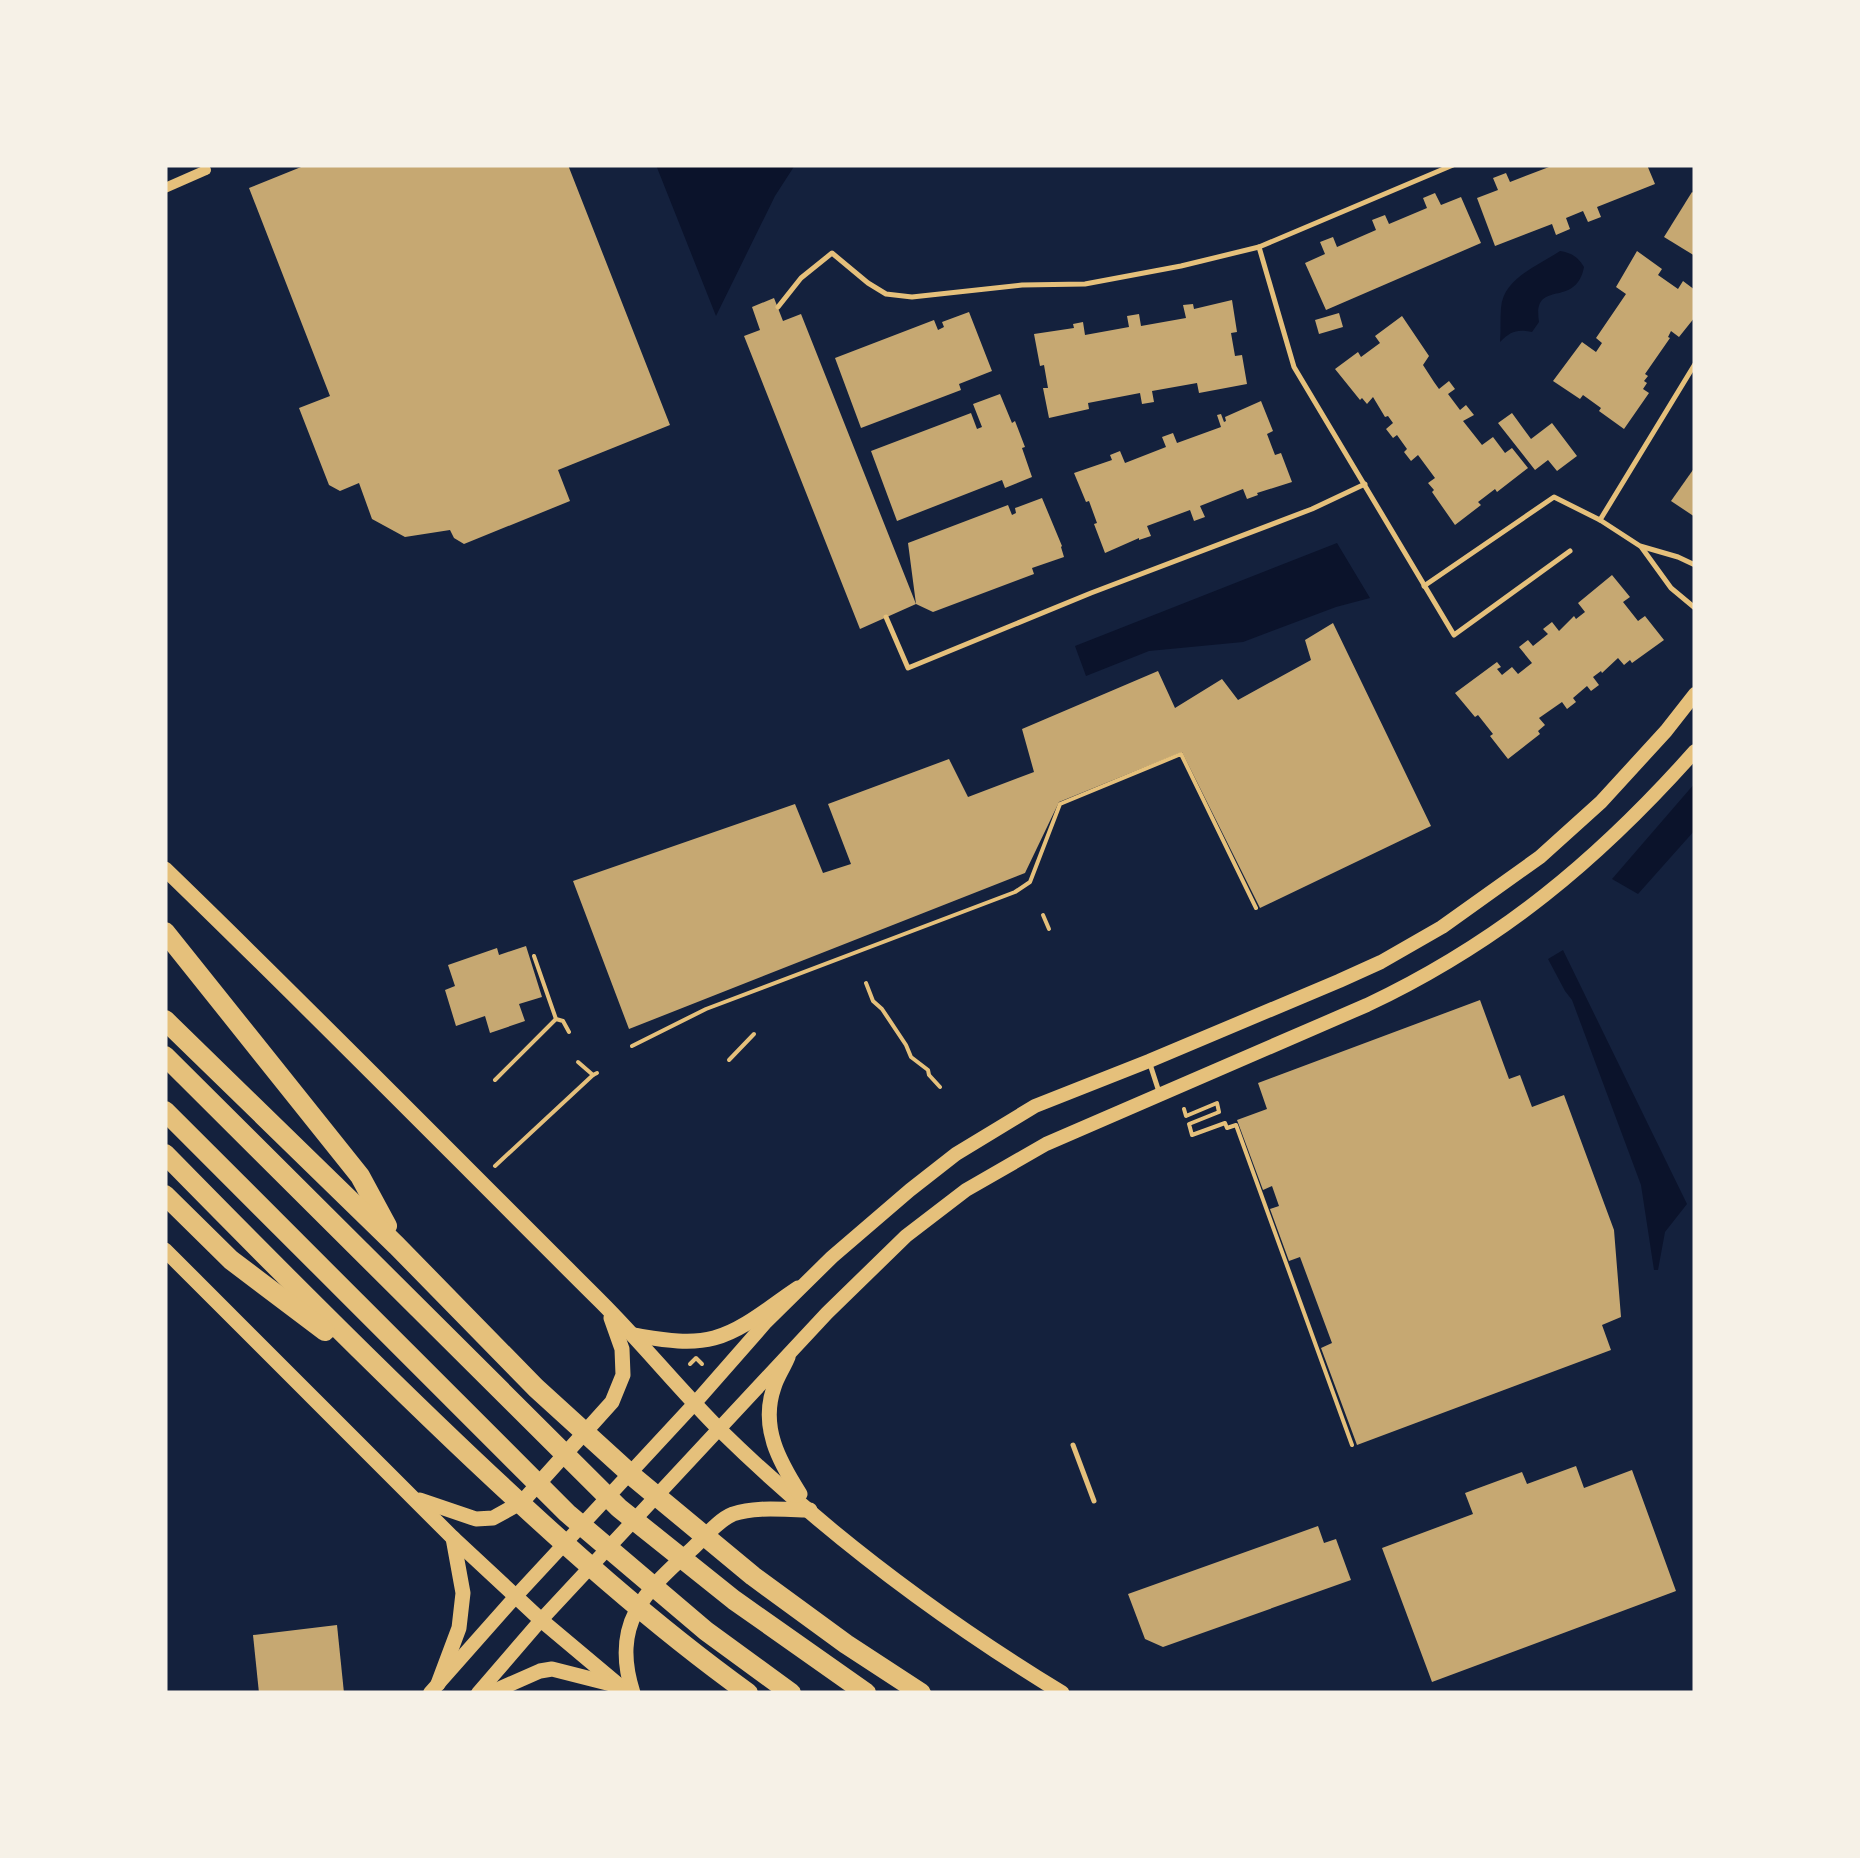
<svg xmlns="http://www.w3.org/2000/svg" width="1860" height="1858" font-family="'Exo 2',sans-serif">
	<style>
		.water { fill: #0b132b }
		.building { fill: #c6a872 }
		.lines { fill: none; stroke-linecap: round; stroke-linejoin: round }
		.path { stroke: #e5c07b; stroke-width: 4 }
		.service { stroke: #e5c07b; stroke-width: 5 }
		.minor { stroke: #e5c07b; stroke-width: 10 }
		.tertiary { stroke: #e5c07b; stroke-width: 14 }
		.secondary { stroke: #e5c07b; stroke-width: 15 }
		.motorway { stroke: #e5c07b; stroke-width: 20 }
	</style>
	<rect width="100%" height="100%" fill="#14213d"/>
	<g class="water">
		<path d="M656,165H795L775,196L716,316Z"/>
		<path d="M1560,251C1572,253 1578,257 1584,267C1576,310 1532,277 1539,322L1532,332C1517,329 1511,331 1500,342C1501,331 1500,319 1501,308C1503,278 1538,266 1560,251Z"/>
		<path d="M1337,543L1370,598L1336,607L1243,642L1149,651L1086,676L1075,646Z"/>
		<path d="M1695,783V830L1638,894L1612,879Z"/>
		<path d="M1563,950L1687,1204L1665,1232L1658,1270H1654L1641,1185L1572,1000L1565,991L1548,959Z"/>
	</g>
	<g class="building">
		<path d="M306,165H568L670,425L558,470L570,501L464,544L454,538L450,530L405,537L372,519L359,483L340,491L329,485L299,408L330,396L249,188Z"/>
		<path d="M1548,165H1647L1655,184L1597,207L1601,217L1588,222L1583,211L1566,218L1570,229L1556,235L1552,224L1495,246L1477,198L1498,190L1493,178L1506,173L1510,182L1549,167Z"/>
		<path d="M1692,192L1695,194V256L1664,237Z"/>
		<path d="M1435,193L1441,205L1461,197L1481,243L1326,310L1305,263L1325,254L1320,242L1333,237L1337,247L1376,230L1372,220L1385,215L1389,224L1427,208L1423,198Z"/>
		<path d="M1637,251L1662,269L1658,275L1678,289L1683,281L1695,290V317L1679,337L1671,331L1668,337L1670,338L1645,374L1648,376L1644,381L1647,383L1643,389L1649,393L1624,429L1599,411L1601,408L1583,395L1580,399L1553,381L1582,342L1596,352L1602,343L1596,338L1626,294L1616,287Z"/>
		<path d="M774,298L783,321L801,314L916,604L860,629L744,336L760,330L752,307Z"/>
		<path d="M1232,300L1237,332L1231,333L1235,356L1242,355L1247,384L1199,393L1197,383L1152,391L1154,402L1142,404L1140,393L1088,403L1089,409L1049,418L1043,388H1048L1044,365L1040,366L1034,334L1074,328L1073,324L1083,322L1085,335L1129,327L1127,316L1139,314L1141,326L1186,318L1183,305L1193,304L1194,309Z"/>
		<path d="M969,312L992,371L959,384L961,390L861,428L835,358L934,320L938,330L944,327L942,322Z"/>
		<path d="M1339,313L1343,327L1319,334L1315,320Z"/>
		<path d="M1402,316L1429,356L1423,365L1434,382L1439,389L1449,381L1455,389L1448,394L1460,410L1466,405L1474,415L1463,421L1482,445L1493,437L1505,453L1512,448L1528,468L1497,492L1495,489L1478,502L1481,505L1455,525L1432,492L1434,490L1428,483L1435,478L1418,455L1411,461L1404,452L1407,449L1397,435L1393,438L1386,429L1393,423L1388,416L1385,417L1373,397L1367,404L1362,398L1360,400L1335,369L1358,352L1361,357L1380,343L1375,336Z"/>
		<path d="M1000,394L1012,423L1015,421L1025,447L1022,448L1032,477L1005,488L1002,480L897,521L871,451L971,413L977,429L982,427L973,404Z"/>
		<path d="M1261,401L1273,431L1267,434L1275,455L1281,453L1292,482L1257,493L1258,495L1247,499L1243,489L1200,506L1205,517L1194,521L1190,510L1147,526L1151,536L1139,540V538L1105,553L1094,524L1097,523L1089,501L1086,502L1074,473L1112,460L1110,455L1120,451L1125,463L1166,447L1162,437L1173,433L1177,443L1221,427L1217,415L1221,414L1224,422L1226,421L1225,417Z"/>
		<path d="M1512,413L1531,439L1552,423L1577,456L1557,471L1548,460L1535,470L1498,423Z"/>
		<path d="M1695,467V517L1671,501Z"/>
		<path d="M1042,498L1062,546L1061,547L1064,557L1032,568L1034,574L933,612L916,604L908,543L1008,505L1012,515L1016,513L1015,508Z"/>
		<path d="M1612,575L1630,597L1623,602L1638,621L1645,616L1664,640L1632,663L1630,660L1624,665L1618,658L1602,673L1601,671L1593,677L1599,685L1591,691L1587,686L1573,698L1576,702L1567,709L1562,702L1539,718L1545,725L1538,731L1540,734L1508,759L1490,736L1493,734L1478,715L1475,717L1455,693L1497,662L1501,667L1497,669L1502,675L1512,667L1518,674L1532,663L1519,647L1528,640L1533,646L1548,634L1543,629L1552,622L1559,631L1574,616L1576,619L1585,612L1578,603Z"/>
		<path d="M1333,623L1431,826L1260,908L1182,752L1059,802L1025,873L629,1029L573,881L795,804L823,873L851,864L828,804L949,759L968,797L1034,772L1022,729L1158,671L1175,708L1222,679L1238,700L1311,660L1305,640Z"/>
		<path d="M526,946L542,997L519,1004L525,1021L490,1033L485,1016L456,1026L445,990L455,986L448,965L497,948L499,955Z"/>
		<path d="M1480,1000L1509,1079L1520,1075L1532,1107L1564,1095L1614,1230L1621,1317L1602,1325L1611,1350L1357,1445L1321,1348L1332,1343L1300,1257L1289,1261L1270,1209L1279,1206L1272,1186L1263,1190L1237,1120L1267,1109L1258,1083Z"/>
		<path d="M1576,1466L1584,1488L1632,1470L1676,1591L1432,1682L1382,1548L1473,1514L1465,1493L1522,1472L1527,1484Z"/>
		<path d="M1318,1526L1324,1543L1336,1539L1351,1580L1163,1647L1145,1639L1128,1594Z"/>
		<path d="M337,1625L344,1693H259L253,1635Z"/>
	</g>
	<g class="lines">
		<g class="path">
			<path d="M1043,915L1049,929"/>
			<path d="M534,956L556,1019L563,1021L569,1032"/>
			<path d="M866,983L873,1001L882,1009L906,1045L911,1057L928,1070L929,1075L940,1087"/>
			<path d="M632,1046L706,1009L1015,892L1030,882L1060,804L1181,754L1256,908"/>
			<path d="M729,1060L754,1034"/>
			<path d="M578,1062L593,1075L597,1073"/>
			<path d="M495,1080L556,1019"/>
			<path d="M1184,1109L1186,1116L1217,1103L1219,1112L1189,1124L1192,1135L1225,1123L1227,1128L1236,1125L1352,1445"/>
			<path d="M495,1166L593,1075"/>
			<path d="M690,1364L696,1358L702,1364"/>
		</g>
		<g class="service">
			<path d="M1259,247L1294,367L1454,635L1570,551"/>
			<path d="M778,307L801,278L832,253L868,283L886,294L912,297L1022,285L1085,284L1181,266L1259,247L1453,165"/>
			<path d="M1600,520L1695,364"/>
			<path d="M1642,548L1671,588L1695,608"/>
			<path d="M1424,586L1554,497L1600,520L1640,546L1678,557L1695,565"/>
			<path d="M886,617L908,668L1091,593L1312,509L1365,484"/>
			<path d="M1150,1064L1159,1092"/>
			<path d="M1073,1445L1094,1501"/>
		</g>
		<path class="minor" d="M165,188L206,170"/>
		<g class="tertiary">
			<path d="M430,1693L516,1596L695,1403L766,1322L832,1257L910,1190L956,1154L1035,1106L1149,1061L1339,981L1381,962L1442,927L1540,857L1601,802L1666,731L1695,694"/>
			<path d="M478,1693L541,1620L827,1313L906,1236L966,1190L1046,1144L1367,1005C1500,942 1598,860 1695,751"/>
		</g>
		<g class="secondary">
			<path d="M165,869C312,1011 456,1158 601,1302C642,1343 679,1389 720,1430C823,1531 939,1618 1062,1693"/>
			<path d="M165,1250L453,1538L541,1620L628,1693"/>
			<path d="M633,1335C659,1339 688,1345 714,1338C744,1330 772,1305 798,1288"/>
			<path d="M788,1357C784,1367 777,1377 774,1387C760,1427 779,1461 800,1494"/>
			<path d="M420,1500L476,1519L493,1518L522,1502L612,1402L623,1375L622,1349L611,1318"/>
			<path d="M438,1684L459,1628L463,1593L453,1538"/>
			<path d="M490,1693L540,1671L552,1669L615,1685"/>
			<path d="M633,1693C611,1624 643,1593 692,1549C704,1538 718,1520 733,1514C757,1506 785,1510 810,1510"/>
		</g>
		<g class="motorway">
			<path d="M165,932L360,1176L387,1226"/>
			<path d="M165,1020L397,1246L536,1388L636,1479L753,1576L846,1644L921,1693"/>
			<path d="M165,1056L619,1508L734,1600L866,1693"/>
			<path d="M165,1111L567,1513L706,1631L791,1693"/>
			<path d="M165,1154C267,1258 369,1361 475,1461C562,1543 651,1623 748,1693"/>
			<path d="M165,1195L231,1260L325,1331"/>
		</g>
	</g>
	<rect width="1860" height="1858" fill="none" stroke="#f6f1e7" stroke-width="335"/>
</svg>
